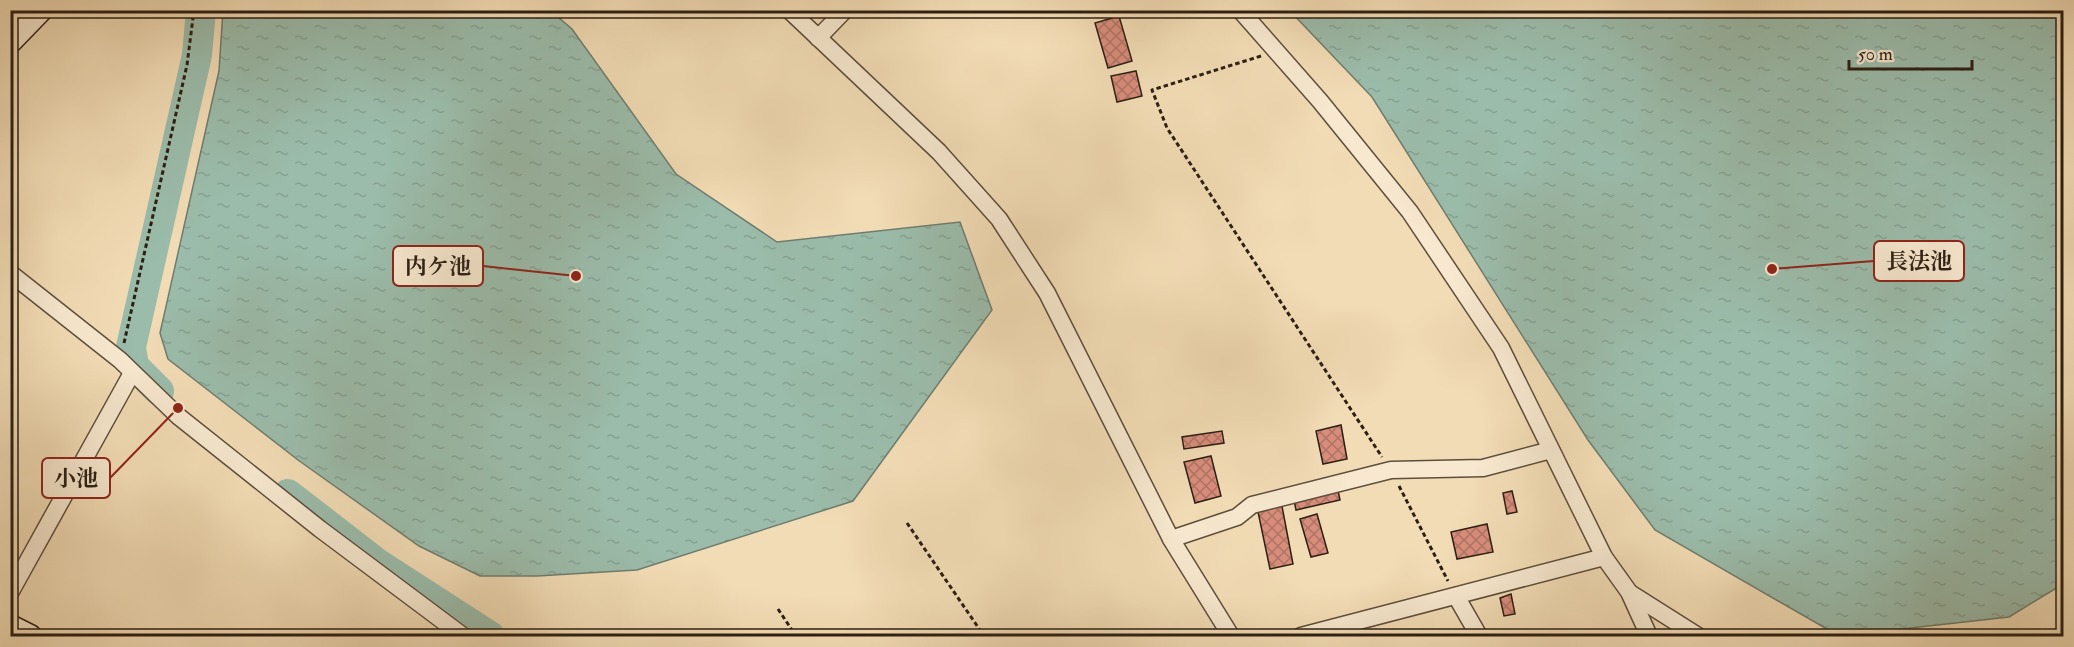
<svg xmlns="http://www.w3.org/2000/svg" width="2074" height="647" font-family="'IM FELL Double Pica','Noto Serif JP',serif">
	<style>
		.water { fill: url(#water-ripples); stroke: #6f7d6f; stroke-width: 1.5 }
		.lines { fill: none; stroke-linecap: round; stroke-linejoin: round }
		.river { stroke: #9bbcab; stroke-width: 30 }
		.building { fill: url(#building-cross-hatch); stroke: #2c1f14; stroke-width: 1.5 }
		.street-casing { stroke: #5e4e3c; stroke-width: 19 }
		.secondary-casing { stroke: #2c1f14; stroke-width: 25 }
		.path { stroke: #2c1f14; stroke-width: 3; stroke-dasharray: 4.5 3; stroke-linecap: butt }
		.street { stroke: #f7e8cf; stroke-width: 16 }
		.secondary { stroke: #f7e8cf; stroke-width: 22 }
		.leader { fill: none; stroke: #8f2418; stroke-width: 2 }
		.callout-dot { fill: #8f2418; stroke: #f7e8cf; stroke-width: 2 }
		.callout { fill: #f7e8cf; stroke: #8f2418; stroke-width: 2 }
		.callout-label { font-size: 22px; text-anchor: middle; font-weight: bold; fill: #2c1f14 }
	</style>
	<defs>
		<pattern id="water-ripples" width="26" height="14" patternUnits="userSpaceOnUse" patternTransform="scale(1.5)"><rect width="26" height="14" fill="#9bbcab"/><path d="M2 4q2-2 4 0t4 0M15 11q2-2 4 0t4 0" fill="none" stroke="#86a192"/></pattern>
		<pattern id="building-cross-hatch" width="8" height="8" patternUnits="userSpaceOnUse" patternTransform="scale(1.5)"><rect width="8" height="8" fill="#d88d7b"/><path d="M0 0l8 8M0 8l8-8" fill="none" stroke="#af7364"/></pattern>
	</defs>
	<rect width="100%" height="100%" fill="#f2dcb5"/>
	<filter id="stains"><feTurbulence type="fractalNoise" baseFrequency=".00333" numOctaves="4"/><feColorMatrix values="0 0 0 0 .2 0 0 0 0 .09 0 0 0 0 .02 0 0 0 .5 -.17"/></filter>
	<radialGradient id="worn" r=".72"><stop offset=".6" stop-color="#630" stop-opacity="0"/><stop offset="1" stop-color="#630" stop-opacity=".3"/></radialGradient>
	<g class="water">
		<path d="M223,10L551,11L572,29L676,174L777,242L960,222L992,310L853,501L637,570L537,576H480L419,546L298,460L168,359L160,333L219,71Z"/>
		<path d="M1290,11H2063V584L2009,617L1839,636L1655,530L1588,440L1372,97Z"/>
	</g>
	<g class="lines">
		<g class="river">
			<path d="M159,391L134,366L131,347L197,55L201,10"/>
			<path d="M288,494L377,563L490,636"/>
		</g>
	</g>
	<g class="building">
		<path d="M1119,16L1132,61L1108,68L1095,23Z"/>
		<path d="M1136,71L1142,96L1117,102L1111,76Z"/>
		<path d="M1341,425L1347,459L1323,464L1316,431Z"/>
		<path d="M1222,431L1224,443L1184,449L1182,437Z"/>
		<path d="M1211,456L1221,496L1195,503L1184,462Z"/>
		<path d="M1337,486L1340,500L1296,510L1293,495Z"/>
		<path d="M1512,491L1517,512L1507,514L1503,493Z"/>
		<path d="M1281,501L1293,564L1270,569L1257,507Z"/>
		<path d="M1317,514L1328,553L1311,557L1300,519Z"/>
		<path d="M1487,524L1493,552L1457,559L1451,532Z"/>
		<path d="M1511,594L1515,614L1504,616L1500,598Z"/>
	</g>
	<g class="lines">
		<defs>
			<g id="street">
				<path d="M789,10L939,152L999,219L1047,293L1171,539L1231,636"/>
				<path d="M1240,10L1320,101L1410,212L1501,348L1604,557L1629,592L1649,636"/>
				<path d="M818,38L845,10"/>
				<path d="M10,273L120,360L178,416L320,529L463,636"/>
				<path d="M1171,539L1237,517L1252,505L1391,470L1483,468L1551,450"/>
				<path d="M10,593L132,373"/>
				<path d="M1630,593L1698,636"/>
				<path d="M1456,596L1479,636"/>
				<path d="M1301,636L1604,557"/>
			</g>
			<g id="secondary">
				<path d="M10,42L41,10"/>
				<path d="M10,626L30,636"/>
			</g>
		</defs>
		<use href="#street" class="street-casing"/>
		<use href="#secondary" class="secondary-casing"/>
		<g class="path">
			<path d="M1261,56L1152,90L1167,128L1382,457"/>
			<path d="M124,343L187,65L194,10"/>
			<path d="M1399,486L1448,581"/>
			<path d="M907,523L984,636"/>
			<path d="M778,609L796,636"/>
		</g>
		<use href="#street" class="street"/>
		<use href="#secondary" class="secondary"/>
	</g>
	<path class="leader" d="M1772 269L1874 261M576 276L483 266M178 408L110 478"/>
	<g class="callout-dot">
		<circle cx="1772" cy="269" r="6"/>
		<circle cx="576" cy="276" r="6"/>
		<circle cx="178" cy="408" r="6"/>
	</g>
	<g class="callout">
		<rect x="1874" y="241" width="90" height="40" rx="6"/>
		<rect x="393" y="246" width="90" height="40" rx="6"/>
		<rect x="42" y="458" width="68" height="40" rx="6"/>
	</g>
	<g class="callout-label">
		<text x="1919" y="269">長法池</text>
		<text x="438" y="274">内ケ池</text>
		<text x="76" y="486">小池</text>
	</g>
	<rect width="2074" height="647" fill="none" stroke="#f2dcb5" stroke-width="36"/>
	<rect x="12" y="12" width="2050" height="623" fill="none" stroke="#2c1f14" stroke-width="3"/>
	<rect x="18" y="18" width="2038" height="611" fill="none" stroke="#2c1f14" stroke-width="1.5"/>
	<path d="M1849 60v9h123v-9" fill="none" stroke="#2c1f14" stroke-width="3"/>
	<text x="1858" y="60" font-size="18" fill="#2c1f14" stroke="#f7e8cf" stroke-width="4.5" paint-order="stroke">50 m</text>
	<rect width="100%" height="100%" filter="url(#stains)"/>
	<rect width="100%" height="100%" fill="url(#worn)"/>
</svg>
